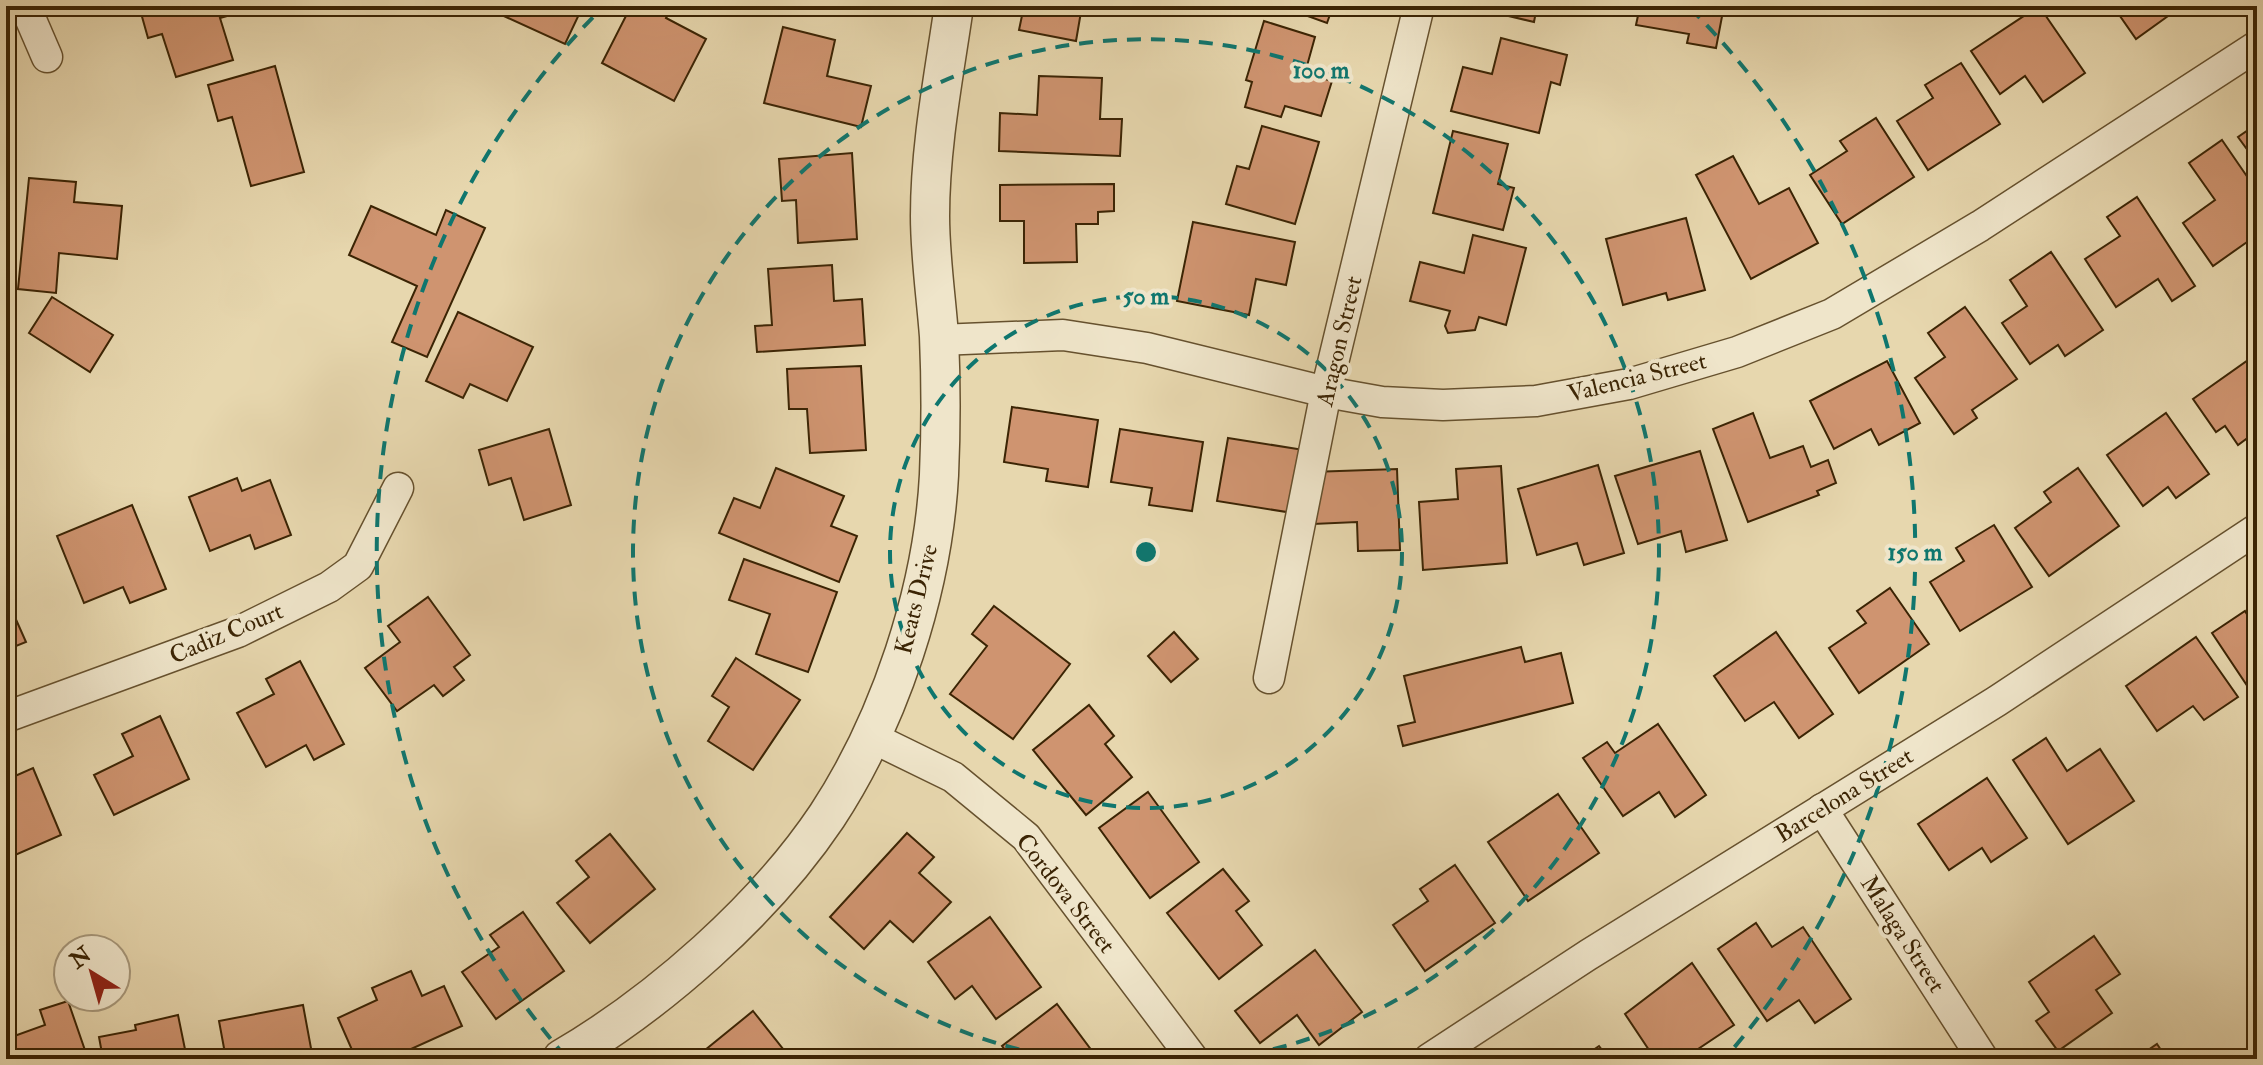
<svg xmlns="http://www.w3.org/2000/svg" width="2263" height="1065" font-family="'IM FELL Double Pica',serif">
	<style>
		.building { fill: #cf9470; stroke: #3b2404; stroke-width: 2 }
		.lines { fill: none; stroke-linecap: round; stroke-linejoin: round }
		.minor-casing { stroke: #66512e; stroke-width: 33 }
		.tertiary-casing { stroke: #66512e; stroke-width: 41 }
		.minor { stroke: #efe5ca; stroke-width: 30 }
		.tertiary { stroke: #efe5ca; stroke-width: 38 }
		.ring { fill: none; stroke: #0f766e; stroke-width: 4; stroke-dasharray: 14 10 }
		.labels { text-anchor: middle; stroke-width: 8; stroke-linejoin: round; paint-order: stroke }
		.street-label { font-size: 24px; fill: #3b2404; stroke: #efe5ca }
		.centre { fill: #0f766e; stroke: #efe5ca; stroke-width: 4 }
		.ring-label { font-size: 24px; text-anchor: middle; font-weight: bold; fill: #0f766e; stroke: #efe5ca; stroke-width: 8; stroke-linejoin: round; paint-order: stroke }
	</style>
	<rect width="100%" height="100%" fill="#e7d7ae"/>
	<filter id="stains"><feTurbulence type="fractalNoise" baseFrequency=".0025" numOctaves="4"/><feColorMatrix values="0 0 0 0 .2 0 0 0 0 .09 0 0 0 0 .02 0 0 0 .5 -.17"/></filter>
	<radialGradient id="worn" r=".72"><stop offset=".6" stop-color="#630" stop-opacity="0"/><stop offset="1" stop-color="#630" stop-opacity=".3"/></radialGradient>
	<g class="building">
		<path d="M139,6H239L241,12L220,18L233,60L176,77L162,34L148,38Z"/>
		<path d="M482,6H583L565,44Z"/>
		<path d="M631,6H672L666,18L706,39L674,101L602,63Z"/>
		<path d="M1024,6H1082L1076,41L1019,30Z"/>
		<path d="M1280,6H1333L1327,23Z"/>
		<path d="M1480,6H1537L1534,22L1479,9Z"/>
		<path d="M1640,6H1724L1716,48L1687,43L1689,34L1636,25Z"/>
		<path d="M2039,6L2085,73L2043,102L2025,76L2000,94L1971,51Z"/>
		<path d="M2113,6H2172L2175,11L2136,39Z"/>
		<path d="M1264,21L1315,37L1305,73L1332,81L1321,116L1285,106L1281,117L1245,107L1252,82L1246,80Z"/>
		<path d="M783,27L835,40L827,76L871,86L861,127L764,103Z"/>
		<path d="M1501,38L1567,55L1560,85L1551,82L1539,133L1451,111L1463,67L1492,74Z"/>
		<path d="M1961,63L2000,124L1928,170L1897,121L1933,98L1925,85Z"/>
		<path d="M275,66L304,172L251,186L232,117L218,121L208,85Z"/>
		<path d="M1039,76L1102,78L1100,119H1122L1120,156L999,151L1000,113L1037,115Z"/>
		<path d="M1876,118L1914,177L1842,224L1810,175L1847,151L1840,141Z"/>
		<path d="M2257,124V163L2238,137Z"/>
		<path d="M1262,126L1319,142L1295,224L1226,204L1237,166L1249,169Z"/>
		<path d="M1453,131L1508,144L1498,184L1514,188L1503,230L1433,213Z"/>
		<path d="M2222,140L2257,191V235L2213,266L2183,223L2215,200L2189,163Z"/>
		<path d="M852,153L857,239L798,243L796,200L782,201L779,159Z"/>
		<path d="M6,154L14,155L6,233Z"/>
		<path d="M1733,156L1759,204L1789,188L1818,243L1751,279L1696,175Z"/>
		<path d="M29,178L76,182L74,202L122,206L117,259L59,253L56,293L18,289Z"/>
		<path d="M1114,184V211L1098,212V224H1076L1077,262L1024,263V221H1000V185Z"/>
		<path d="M2137,197L2195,286L2172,301L2158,279L2116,307L2085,259L2120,236L2107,217Z"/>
		<path d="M371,206L436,235L446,210L485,228L427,357L392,342L417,286L349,255Z"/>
		<path d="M1686,218L1705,290L1668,300L1666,293L1623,305L1606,239Z"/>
		<path d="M1193,222L1295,242L1286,285L1256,279L1249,315L1177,301Z"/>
		<path d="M1473,235L1526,248L1506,325L1479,317L1475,330L1448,333L1445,326L1450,311L1410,301L1420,262L1464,273Z"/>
		<path d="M2051,252L2103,330L2065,356L2058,345L2030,364L2002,323L2027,306L2010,280Z"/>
		<path d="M832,265L834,301L862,299L865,345L757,352L755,326L772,325L768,269Z"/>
		<path d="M52,297L113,335L90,372L29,333Z"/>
		<path d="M1965,307L2017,379L1972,410L1977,418L1954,434L1915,378L1945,357L1928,333Z"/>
		<path d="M458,312L533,347L507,401L470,384L463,398L426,381Z"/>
		<path d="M2251,358L2257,367V440L2253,434L2238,445L2225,426L2216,432L2193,399Z"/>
		<path d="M1887,361L1920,423L1879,445L1871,429L1834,449L1810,401Z"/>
		<path d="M861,366L866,450L810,453L807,409H789L787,369Z"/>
		<path d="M1012,407L1098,420L1088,487L1046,481L1048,469L1004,462Z"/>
		<path d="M1753,413L1770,458L1803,446L1811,467L1828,460L1836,483L1817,491L1819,495L1748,522L1713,429Z"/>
		<path d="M2166,413L2209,474L2176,498L2168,487L2143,506L2107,455Z"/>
		<path d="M549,429L571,505L524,520L511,478L489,485L479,450Z"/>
		<path d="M1120,429L1203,442L1192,511L1149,505L1152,488L1111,482Z"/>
		<path d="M1228,438L1304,450L1293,513L1217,501Z"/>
		<path d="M1700,451L1727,540L1686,552L1681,531L1638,544L1615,476Z"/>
		<path d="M1598,465L1624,553L1584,565L1577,543L1537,555L1518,489Z"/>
		<path d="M1501,466L1507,563L1423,570L1419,502L1458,499L1456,469Z"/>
		<path d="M776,468L844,496L831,526L857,536L839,582L719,533L734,498L760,508Z"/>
		<path d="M2078,468L2119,526L2049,576L2015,528L2051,502L2044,492Z"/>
		<path d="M1397,469L1400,550L1358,551L1357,522L1313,524L1311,472Z"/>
		<path d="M237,478L242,491L270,480L291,535L255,549L250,535L210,551L189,497Z"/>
		<path d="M132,505L166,589L130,603L123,587L84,603L57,536Z"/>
		<path d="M1994,525L2032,587L1960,631L1930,582L1964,561L1956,548Z"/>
		<path d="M744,559L837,592L808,672L756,654L770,614L729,600Z"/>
		<path d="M1890,588L1929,644L1859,693L1829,648L1866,623L1857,611Z"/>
		<path d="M6,597L26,642L6,650Z"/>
		<path d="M428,597L470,655L454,667L464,680L443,696L434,685L397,711L365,668L400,642L388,626Z"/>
		<path d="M994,606L1070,664L1013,739L950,694L987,646L972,634Z"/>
		<path d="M2245,611L2254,626L2257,624V685L2250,690L2212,633Z"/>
		<path d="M1174,632L1198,659L1171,682L1148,656Z"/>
		<path d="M1776,632L1833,714L1799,738L1774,702L1745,721L1714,676Z"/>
		<path d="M2196,637L2238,697L2204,720L2193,706L2157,731L2126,686Z"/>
		<path d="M1521,647L1525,662L1561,653L1573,703L1403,746L1398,726L1415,722L1404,676Z"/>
		<path d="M736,658L800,700L753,770L708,741L729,707L712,696Z"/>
		<path d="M300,661L344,744L314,760L306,745L266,767L237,713L274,694L266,679Z"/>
		<path d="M1089,705L1114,736L1105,744L1132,777L1086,815L1033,750Z"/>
		<path d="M160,716L189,779L114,815L94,775L133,756L122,734Z"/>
		<path d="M1658,724L1706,795L1675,817L1659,792L1623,816L1583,758L1607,742L1615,753Z"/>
		<path d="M2046,738L2067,771L2100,749L2134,801L2068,844L2013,760Z"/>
		<path d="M33,768L61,835L6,859V780Z"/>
		<path d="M1987,778L2027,838L1991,862L1982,848L1949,870L1918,824Z"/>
		<path d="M1148,792L1199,862L1150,898L1099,828Z"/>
		<path d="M1558,794L1599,853L1528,901L1488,842Z"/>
		<path d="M907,833L934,857L919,873L951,902L913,942L890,921L864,949L830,917Z"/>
		<path d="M610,834L655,889L590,943L557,903L589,877L576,861Z"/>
		<path d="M1455,865L1495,923L1425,971L1393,925L1428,901L1420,889Z"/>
		<path d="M1223,869L1249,901L1236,911L1262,945L1219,979L1167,913Z"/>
		<path d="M523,912L564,971L496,1019L462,972L499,947L490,935Z"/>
		<path d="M990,917L1041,987L996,1019L972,986L955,999L928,962Z"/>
		<path d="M1756,923L1772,947L1803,927L1851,999L1815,1023L1799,1000L1767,1021L1718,949Z"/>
		<path d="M2094,936L2120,974L2096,990L2112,1013L2058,1051L2036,1021L2049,1012L2029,982Z"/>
		<path d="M1315,950L1362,1012L1319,1045L1297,1015L1260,1043L1235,1011Z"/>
		<path d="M1692,963L1734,1025L1683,1059H1655L1625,1014Z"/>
		<path d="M411,971L422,996L444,986L462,1026L389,1059H356L338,1018L377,1000L372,988Z"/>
		<path d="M68,1001L88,1059H6V1039L45,1025L40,1010Z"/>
		<path d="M1057,1004L1098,1059H1012L1002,1046Z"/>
		<path d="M303,1005L313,1059H226L219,1021Z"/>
		<path d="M753,1011L791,1059H694Z"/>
		<path d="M178,1015L187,1059H103L99,1037L136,1030L135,1025Z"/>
		<path d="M2157,1044L2167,1059H2135Z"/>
		<path d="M1599,1046L1609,1059H1580Z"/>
	</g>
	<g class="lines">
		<defs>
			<g id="minor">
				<path d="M25,6L47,57"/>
				<path d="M939,340L1063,335L1147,348L1326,392L1382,402L1443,405L1536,401L1629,384L1737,352L1832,314L1980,226L2257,46"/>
				<path d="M1269,678L1326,392L1419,6"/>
				<path d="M6,717L238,632L329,587L358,566L398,488"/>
				<path d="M869,736L953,777L1026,837L1193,1059"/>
				<path d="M1822,809L1983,1059"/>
				<path d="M1429,1059L1588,955L1997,701L2257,529"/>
			</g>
			<path id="tertiary" d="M562,1059C659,1002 764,910 827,816C890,720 933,590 939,475C941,430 941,382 939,336C936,296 930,256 930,216C930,146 944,75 954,6"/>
		</defs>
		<use href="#minor" class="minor-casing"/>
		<use href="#tertiary" class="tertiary-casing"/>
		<use href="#minor" class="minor"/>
		<use href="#tertiary" class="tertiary"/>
	</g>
	<g class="ring">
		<circle cx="1146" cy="552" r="256"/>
		<path d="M1066 1059A513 513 0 1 1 1226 1059"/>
		<path d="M566 1057A769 769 0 0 1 602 8M1690 8A769 769 0 0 1 1726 1057"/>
	</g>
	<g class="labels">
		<g class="street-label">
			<text transform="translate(1339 341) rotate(-77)" y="8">Aragon Street</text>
			<text transform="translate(1637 377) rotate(-14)" y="8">Valencia Street</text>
			<text transform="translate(916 599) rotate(-76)" y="8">Keats Drive</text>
			<text transform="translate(226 633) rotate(-23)" y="8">Cadiz Court</text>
			<text transform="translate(1844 795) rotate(-32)" y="8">Barcelona Street</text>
			<text transform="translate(1066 893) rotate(52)" y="8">Cordova Street</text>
			<text transform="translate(1903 934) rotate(57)" y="8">Malaga Street</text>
		</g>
	</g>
	<circle cx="1146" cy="552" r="12" class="centre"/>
	<g class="ring-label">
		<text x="1321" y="78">100 m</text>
		<text x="1146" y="304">50 m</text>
		<text x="1915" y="560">150 m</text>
	</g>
	<rect width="2263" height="1065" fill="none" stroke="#e7d7ae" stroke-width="32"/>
	<rect x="8" y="8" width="2247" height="1049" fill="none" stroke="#3b2404" stroke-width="4"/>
	<rect x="16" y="16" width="2231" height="1033" fill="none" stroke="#3b2404" stroke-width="2"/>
	<g transform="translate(92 973) rotate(323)"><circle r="38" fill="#efe5ca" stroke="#a7987b" stroke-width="2"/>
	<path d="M0-6L14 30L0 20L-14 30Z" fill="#8f2418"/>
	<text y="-12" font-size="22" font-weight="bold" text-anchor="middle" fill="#3b2404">N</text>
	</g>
	<rect width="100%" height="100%" filter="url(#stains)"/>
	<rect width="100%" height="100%" fill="url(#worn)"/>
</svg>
